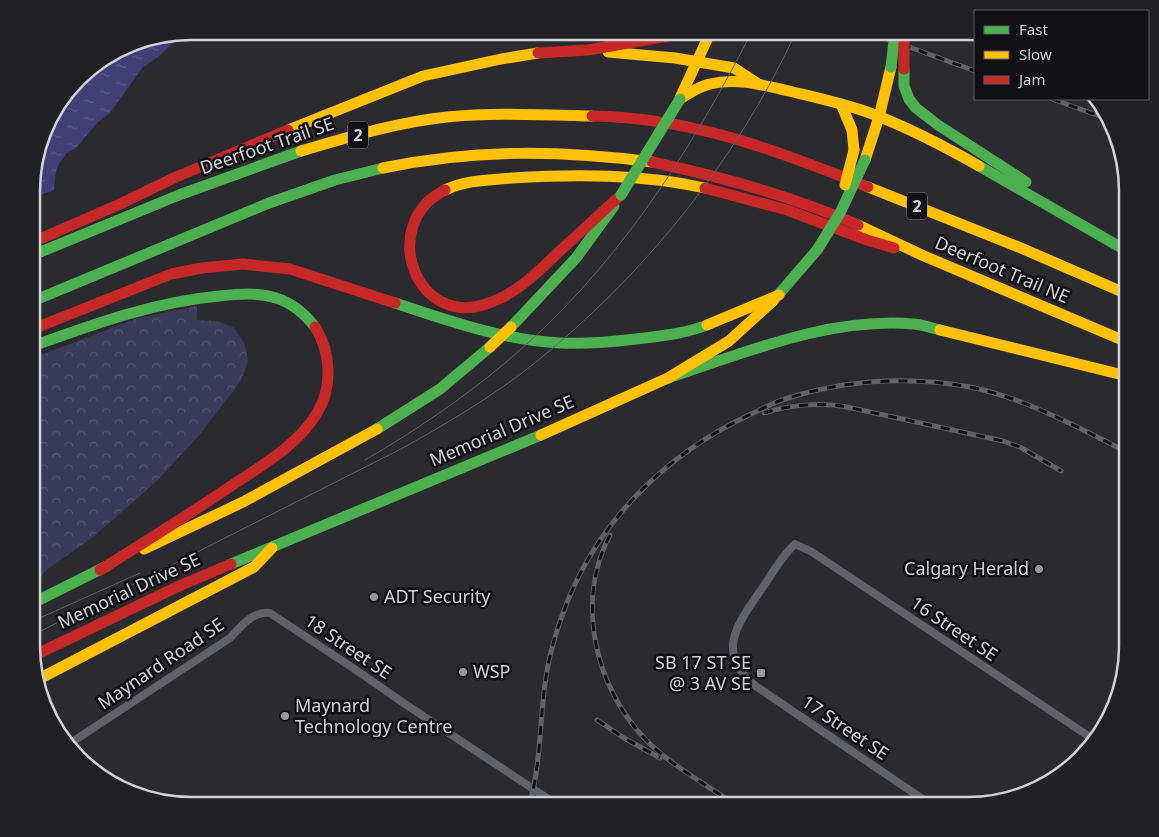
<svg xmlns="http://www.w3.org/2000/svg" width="1159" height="837" font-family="'Noto Sans',sans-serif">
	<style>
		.park { fill: url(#park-crowns) }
		.water { fill: url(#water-ripples) }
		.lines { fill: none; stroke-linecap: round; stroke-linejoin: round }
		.street { stroke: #61616a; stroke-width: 8 }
		.fast { stroke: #4caf50; stroke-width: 11 }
		.slow { stroke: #ffc107; stroke-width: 11 }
		.jam { stroke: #c62828; stroke-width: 11 }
		.tram { stroke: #616168; stroke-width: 1 }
		.rail-casing { stroke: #616168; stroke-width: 5 }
		.rail { stroke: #111115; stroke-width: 3; stroke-dasharray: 9; stroke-linecap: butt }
		.fast-bridge { stroke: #4caf50; stroke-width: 11 }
		.slow-bridge { stroke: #ffc107; stroke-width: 11 }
		.jam-bridge { stroke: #c62828; stroke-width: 11 }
		.poi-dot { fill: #97979d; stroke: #111115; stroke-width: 2 }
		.labels { text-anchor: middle; stroke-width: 5; stroke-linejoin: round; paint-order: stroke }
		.shield { fill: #111115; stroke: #97989e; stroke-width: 1 }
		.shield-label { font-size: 16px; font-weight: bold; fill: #d1d2d8 }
		.street-label { font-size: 18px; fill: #d1d2d8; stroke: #111115 }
		.poi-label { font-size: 18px; fill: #d1d2d8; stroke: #111115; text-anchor: start }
		.rim { fill: none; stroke: #d1d2d8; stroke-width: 2.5 }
	</style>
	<defs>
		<pattern id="park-crowns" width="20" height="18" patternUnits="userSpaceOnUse" patternTransform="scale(1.25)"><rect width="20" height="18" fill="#3a3a5a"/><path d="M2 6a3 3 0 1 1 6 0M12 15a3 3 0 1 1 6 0" fill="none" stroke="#555671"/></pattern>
		<pattern id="water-ripples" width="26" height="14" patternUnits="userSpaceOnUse" patternTransform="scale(1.25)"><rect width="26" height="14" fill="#413e76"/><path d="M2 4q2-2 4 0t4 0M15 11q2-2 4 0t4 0" fill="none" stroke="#5b5989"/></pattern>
	</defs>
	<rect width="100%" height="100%" fill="#2a2a2f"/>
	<path class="park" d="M197,306V320L217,321L233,327L245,344L248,361L241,381L200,434L158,480L92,538L49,568L33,584V358L138,318Z"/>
	<path class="water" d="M185,32L158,57L142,68L110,113L98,122L76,148L66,153L65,156C55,165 55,177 54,190L41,195L40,198L33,200V170L53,112L86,71L140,40Z"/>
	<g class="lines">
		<g class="street">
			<path d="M69,744L230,638C242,626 252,611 270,613L356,670L405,704L559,806"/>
			<path d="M933,806L757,687C713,653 738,623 763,587C773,572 782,556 795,544L812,552L1096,741"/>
		</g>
		<g class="fast">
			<path d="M904,69V86L909,99L916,108L938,125L1026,182"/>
			<path d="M979,166L1127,251"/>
			<path d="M33,255L179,195L301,151"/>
			<path d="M33,301L269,203L335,180L383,168"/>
			<path d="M773,301L817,250"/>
			<path d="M395,303C449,321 503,340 560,343C585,344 611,342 636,339C660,336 684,334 707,325"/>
			<path d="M511,327L576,258L614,206"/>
			<path d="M33,346C94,324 154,302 219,296C238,294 258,292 276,298C292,303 305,314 315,327"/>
			<path d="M668,378C747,352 829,317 914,324C923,325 932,328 940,330"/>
			<path d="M377,429L440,389L490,347"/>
			<path d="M231,564L541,435"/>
			<path d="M33,603L107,566"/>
		</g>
		<g class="slow">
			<path d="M608,52L675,58L734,68L757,83"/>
			<path d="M680,98L711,31"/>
			<path d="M680,99C690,93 699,86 710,84C738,77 766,86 793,92C818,98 845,104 870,113C907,127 944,146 979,166"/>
			<path d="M841,104L852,130L854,150"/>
			<path d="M288,130L423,76L501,59L538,53"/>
			<path d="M301,151C349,137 398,122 447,117C495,112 544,115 592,116"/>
			<path d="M865,160L879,117L891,67"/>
			<path d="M383,168C475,149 559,150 652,162"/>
			<path d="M868,187L1021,248L1127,294"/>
			<path d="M445,190C465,180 489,180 512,178C577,174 641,174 705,188"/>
			<path d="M858,225L924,256L1127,342"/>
			<path d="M707,325L779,295"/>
			<path d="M940,330L1127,376"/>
			<path d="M541,435L668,378L729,341L773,301"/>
			<path d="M144,549L243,502L377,429"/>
			<path d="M37,680L254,567L272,548"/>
		</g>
		<g class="jam">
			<path d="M538,53L588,50L674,35L686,31"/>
			<path d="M592,116C690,117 779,151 868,187"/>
			<path d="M652,162C723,177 792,196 858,225"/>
			<path d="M705,188L787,210L867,240L894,248"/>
			<path d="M445,190C377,224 416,331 489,303C518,293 540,270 562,249C582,231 601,213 621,195"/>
			<path d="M33,242L120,204L176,177L288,130"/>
			<path d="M33,329L171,274L202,268L243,264L290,269L395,303"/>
			<path d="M100,570C145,542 190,514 234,484C263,465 299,444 317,413C333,387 331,352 315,327"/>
			<path d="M33,656L179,586L231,564"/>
		</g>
		<g class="tram">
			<path d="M365,460C415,431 462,399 505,363C612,274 690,154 752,31"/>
			<path d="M33,621L140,573"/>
			<path d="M33,635L401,449C446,424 490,398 531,366C643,277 736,162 796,32"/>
		</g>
		<defs>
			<g id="rail">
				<path d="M868,32L975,71"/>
				<path d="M1052,99L1111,120"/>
				<path d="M764,413C789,405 820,402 847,407L1003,441L1020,447L1061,471"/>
				<path d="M610,535C575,601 595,687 645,739C670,765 707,785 737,806"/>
				<path d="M597,720L624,738L660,758"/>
				<path d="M529,806C542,762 539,716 547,671C551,647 559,623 568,600C602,517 668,454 747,416C760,410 774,402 788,398C846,380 909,376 970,387C1025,398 1077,427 1127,452"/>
			</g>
		</defs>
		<use href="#rail" class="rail-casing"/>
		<use href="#rail" class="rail"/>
		<g class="fast-bridge">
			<path d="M891,67L895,32"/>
			<path d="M621,195L680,99"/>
			<path d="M817,250L840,213L865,160"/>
		</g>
		<g class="slow-bridge">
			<path d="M845,185L854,150"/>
			<path d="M490,347L511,327"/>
		</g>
		<path class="jam-bridge" d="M902,32L904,42V69"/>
	</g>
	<g class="poi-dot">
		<circle cx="1039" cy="569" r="5"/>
		<circle cx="374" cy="597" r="5"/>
		<circle cx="463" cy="672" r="5"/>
		<rect x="756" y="668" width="10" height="10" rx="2.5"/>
		<circle cx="285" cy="716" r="5"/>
	</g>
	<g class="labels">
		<g class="shield">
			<rect x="348" y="121.5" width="20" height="27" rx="4"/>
			<rect x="907" y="192.5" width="20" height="27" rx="4"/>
		</g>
		<g class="shield-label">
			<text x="358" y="141">2</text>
			<text x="917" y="212">2</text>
		</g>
		<g class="street-label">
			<text transform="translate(267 146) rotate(-19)" y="6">Deerfoot Trail SE</text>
			<text transform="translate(1002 270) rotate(23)" y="6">Deerfoot Trail NE</text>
			<text transform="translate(502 431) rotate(-23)" y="6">Memorial Drive SE</text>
			<text transform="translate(129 591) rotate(-25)" y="6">Memorial Drive SE</text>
			<text transform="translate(954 629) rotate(34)" y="6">16 Street SE</text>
			<text transform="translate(348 647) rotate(34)" y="6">18 Street SE</text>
			<text transform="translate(161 664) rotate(-34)" y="6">Maynard Road SE</text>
			<text transform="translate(845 728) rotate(34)" y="6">17 Street SE</text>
		</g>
		<g class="poi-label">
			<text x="1029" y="575" text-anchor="end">Calgary Herald</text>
			<text x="384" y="603">ADT Security</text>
			<text x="751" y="669" text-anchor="end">SB 17 ST SE<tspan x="751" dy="21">@ 3 AV SE</tspan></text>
			<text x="473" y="678">WSP</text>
			<text x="295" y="712">Maynard<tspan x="295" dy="21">Technology Centre</tspan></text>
		</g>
	</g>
	<path d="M0 0H1159V837H0ZM191 40H968A151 151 0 0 1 1119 191V646A151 151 0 0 1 968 797H191A151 151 0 0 1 40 646V191A151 151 0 0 1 191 40Z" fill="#202025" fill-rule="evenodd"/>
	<path class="rim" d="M191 40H968A151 151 0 0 1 1119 191V646A151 151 0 0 1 968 797H191A151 151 0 0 1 40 646V191A151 151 0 0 1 191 40Z"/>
	<rect x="974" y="10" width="175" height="90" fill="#111115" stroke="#5e5e63"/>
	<rect x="984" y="26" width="25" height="8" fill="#4caf50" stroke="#5e5e63"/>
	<text x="1019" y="35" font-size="15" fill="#d1d2d8">Fast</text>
	<rect x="984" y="51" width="25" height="8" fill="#ffc107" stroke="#5e5e63"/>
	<text x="1019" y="60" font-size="15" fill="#d1d2d8">Slow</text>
	<rect x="984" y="76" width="25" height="8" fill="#c62828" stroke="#5e5e63"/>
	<text x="1019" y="85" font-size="15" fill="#d1d2d8">Jam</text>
</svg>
